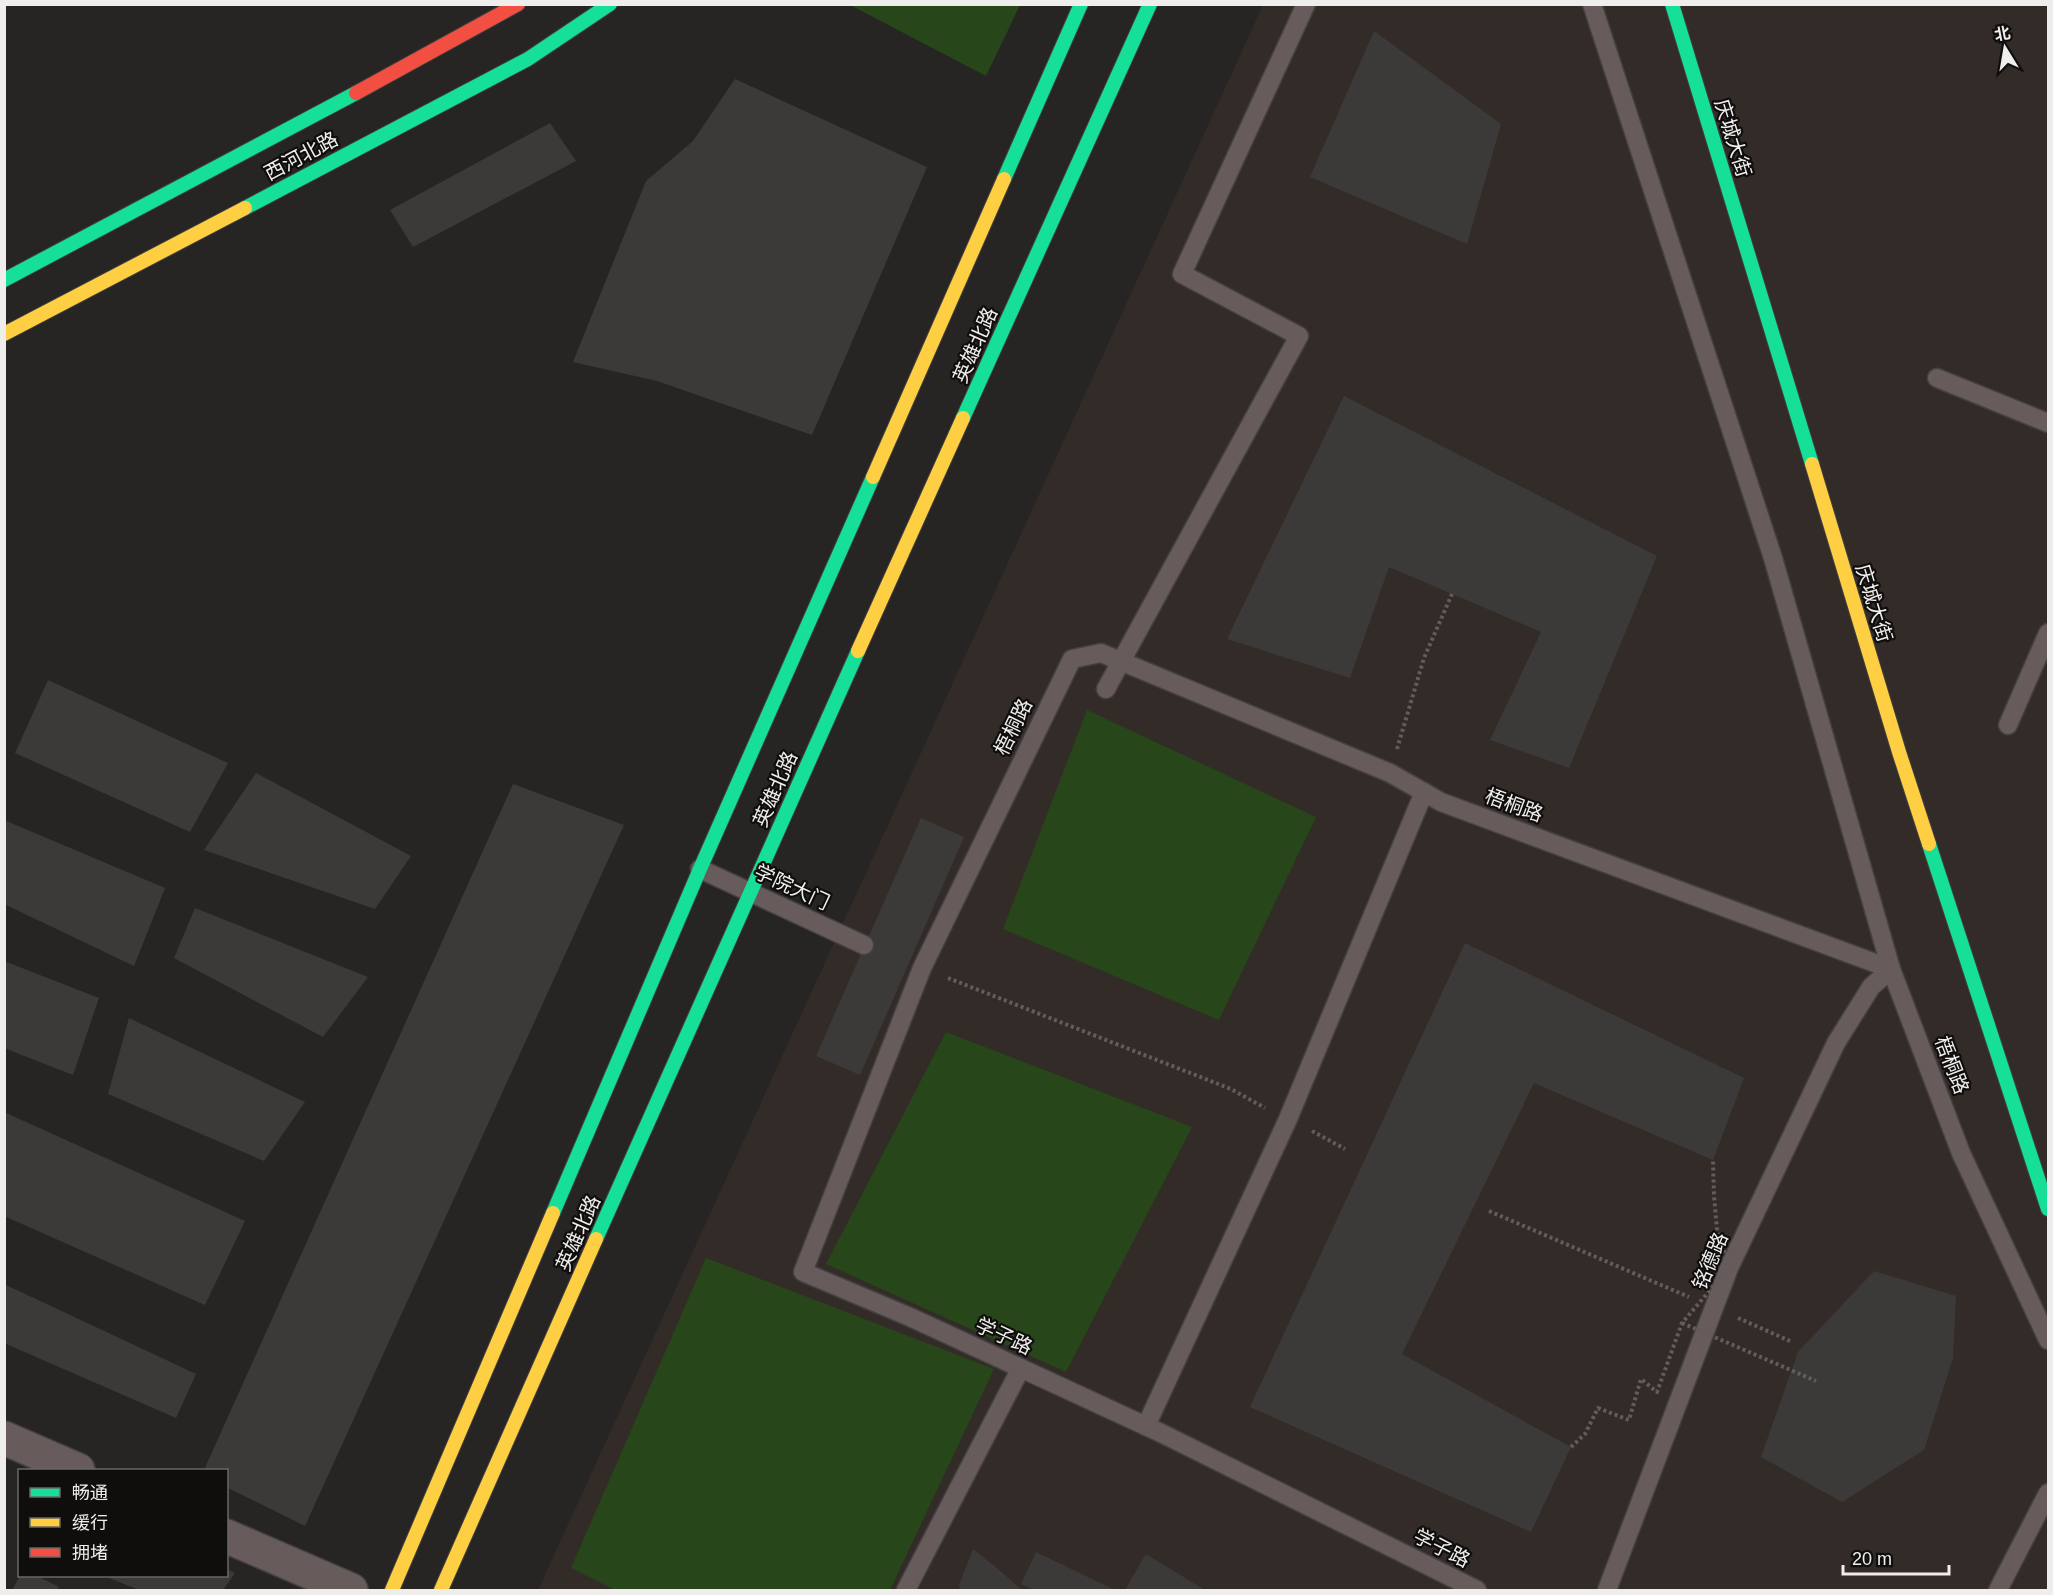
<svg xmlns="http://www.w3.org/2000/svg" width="2053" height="1595" font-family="Arial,'Noto Sans SC',sans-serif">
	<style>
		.built { fill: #332b27 }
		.green { fill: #27461a }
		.building { fill: #3c3a39 }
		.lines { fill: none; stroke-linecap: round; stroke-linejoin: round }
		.lane-casing { stroke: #424140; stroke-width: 21 }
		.street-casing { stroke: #424140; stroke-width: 36 }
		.fast-casing { stroke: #424140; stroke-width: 16 }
		.slow-casing { stroke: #424140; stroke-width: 16 }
		.jam-casing { stroke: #424140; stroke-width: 16 }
		.path { stroke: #645c5b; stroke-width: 4; stroke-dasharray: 3 3; stroke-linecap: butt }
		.lane { stroke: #675b5b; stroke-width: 18 }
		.street { stroke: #675b5b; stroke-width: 33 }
		.fast { stroke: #16e098; stroke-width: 14 }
		.slow { stroke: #ffcf43; stroke-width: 14 }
		.jam { stroke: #f24e42; stroke-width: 14 }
		.path-bridge { stroke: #645c5b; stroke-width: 4; stroke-dasharray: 3 3; stroke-linecap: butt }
		.labels { text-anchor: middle; stroke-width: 4.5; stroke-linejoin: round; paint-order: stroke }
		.street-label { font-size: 20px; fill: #f0eeed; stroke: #0f0e0d }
	</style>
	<rect width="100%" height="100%" fill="#262524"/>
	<path class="built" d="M1263,5H2048V1590H538Z"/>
	<g class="green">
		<path d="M850,5H1020L986,76Z"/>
		<path d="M1087,710L1316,817L1219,1020L1003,929Z"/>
		<path d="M946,1032L1192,1127L1066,1372L826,1264Z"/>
		<path d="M706,1258L994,1369L890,1590H615L571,1568Z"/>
	</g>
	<g class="building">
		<path d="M1374,31L1501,124L1467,244L1310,177Z"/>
		<path d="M735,79L927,167L812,435L657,381L573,362L646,181L693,141Z"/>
		<path d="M550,123L576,161L413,247L390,210Z"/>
		<path d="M1344,396L1657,556L1569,768L1490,740L1541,632L1389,567L1350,678L1227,639Z"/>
		<path d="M48,680L228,763L190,832L15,753Z"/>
		<path d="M256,773L411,856L375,909L204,850Z"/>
		<path d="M513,784L624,825L305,1526L226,1487V1470H204Z"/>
		<path d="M921,818L964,837L860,1075L816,1056Z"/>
		<path d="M4,820L165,888L134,966L4,904Z"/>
		<path d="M195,908L368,977L323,1037L174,958Z"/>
		<path d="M1465,943L1744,1078L1713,1160L1534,1083L1402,1354L1571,1447L1531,1532L1250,1407Z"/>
		<path d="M4,961L99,998L73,1075L4,1048Z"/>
		<path d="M129,1018L305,1102L264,1161L108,1094Z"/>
		<path d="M4,1112L245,1221L205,1305L4,1216Z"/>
		<path d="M1874,1271L1956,1296L1953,1358L1924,1450L1842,1502L1761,1457L1798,1352Z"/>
		<path d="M4,1284L196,1374L176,1418L4,1343Z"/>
		<path d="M973,1549L997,1568L1022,1590H960L959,1585Z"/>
		<path d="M1036,1552L1115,1590H1034L1021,1584Z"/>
		<path d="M1146,1554L1205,1590H1125Z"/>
		<path d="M226,1569L235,1573L223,1590H139L104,1576H226Z"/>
		<path d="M20,1576H37L59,1587L57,1590H12Z"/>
	</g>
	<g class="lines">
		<defs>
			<g id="lane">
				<path d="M1592,4L1773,558L1891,969L1871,987L1836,1043L1729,1268L1607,1590"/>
				<path d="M1937,378L2048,423"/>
				<path d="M1106,689L1299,336L1182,274L1306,4"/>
				<path d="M2008,725L2048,633"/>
				<path d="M700,869L864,945"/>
				<path d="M1146,1426L1288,1119L1424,792"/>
				<path d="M906,1590L1021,1368"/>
				<path d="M1477,1590L1161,1433L910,1317L803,1272L922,968L1072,659L1101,653L1390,773L1441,802L1891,969L1961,1153L2048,1340"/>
				<path d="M1998,1590L2048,1493"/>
			</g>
			<g id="street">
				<path d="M4,1438L78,1470"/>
				<path d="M226,1536L351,1590"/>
			</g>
			<g id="fast">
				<path d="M1672,4L1812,464"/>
				<path d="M1004,179L1081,4"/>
				<path d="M245,208L528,59L610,4"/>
				<path d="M4,280L356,93"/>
				<path d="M963,418L1150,4"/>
				<path d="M1929,844L2048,1209"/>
				<path d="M553,1213L700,869L873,477"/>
				<path d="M596,1239L858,651"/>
			</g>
			<g id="slow">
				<path d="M4,334L245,208"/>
				<path d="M1812,464L1899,752L1929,844"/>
				<path d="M873,477L1004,179"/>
				<path d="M858,651L963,418"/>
				<path d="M392,1590L553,1213"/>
				<path d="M441,1590L596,1239"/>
			</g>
			<path id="jam" d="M356,93L518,4"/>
		</defs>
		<use href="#lane" class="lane-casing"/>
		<use href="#street" class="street-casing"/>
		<use href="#fast" class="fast-casing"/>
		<use href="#slow" class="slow-casing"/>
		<use href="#jam" class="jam-casing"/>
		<g class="path">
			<path d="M1397,749L1424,658L1452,594"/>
			<path d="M948,978L1231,1089L1265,1108"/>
			<path d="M1312,1131L1345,1149"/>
			<path d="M1489,1211L1689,1297"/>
			<path d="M1738,1318L1790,1341"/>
		</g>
		<use href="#lane" class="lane"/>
		<use href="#street" class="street"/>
		<use href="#fast" class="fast"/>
		<use href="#slow" class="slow"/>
		<use href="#jam" class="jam"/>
		<g class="path-bridge">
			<path d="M1682,1323L1816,1381"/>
			<path d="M1571,1447L1585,1434L1598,1408L1629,1420L1641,1379L1657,1392L1682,1323L1729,1268L1717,1229L1714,1196L1713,1160"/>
		</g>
	</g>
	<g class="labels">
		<g class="street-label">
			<text transform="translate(1733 138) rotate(73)" y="7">庆城大街</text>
			<text transform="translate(301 156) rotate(-28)" y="7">西河北路</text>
			<text transform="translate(975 345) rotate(-66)" y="7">英雄北路</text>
			<text transform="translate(1874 603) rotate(73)" y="7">庆城大街</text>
			<text transform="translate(1013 727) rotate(-64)" y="7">梧桐路</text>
			<text transform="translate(775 789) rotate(-66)" y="7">英雄北路</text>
			<text transform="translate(1514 805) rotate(20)" y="7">梧桐路</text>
			<text transform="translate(792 887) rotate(25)" y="7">学院大门</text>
			<text transform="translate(1952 1065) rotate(69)" y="7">梧桐路</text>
			<text transform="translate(578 1233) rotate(-66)" y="7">英雄北路</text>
			<text transform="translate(1710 1261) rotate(-67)" y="7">铭德路</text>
			<text transform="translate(1004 1336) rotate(25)" y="7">学子路</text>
			<text transform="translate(1442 1548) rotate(27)" y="7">学子路</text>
		</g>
	</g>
	<rect width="2053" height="1595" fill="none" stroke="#f0eeed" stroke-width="12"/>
	<rect x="18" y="1469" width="210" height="108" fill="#0f0e0d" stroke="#696867" stroke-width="1.5"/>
	<rect x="30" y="1488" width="30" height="9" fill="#16e098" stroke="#696867" stroke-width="1.5"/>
	<text x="72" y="1499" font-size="18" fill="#f0eeed">畅通</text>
	<rect x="30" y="1518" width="30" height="9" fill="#ffcf43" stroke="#696867" stroke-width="1.5"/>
	<text x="72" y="1529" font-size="18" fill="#f0eeed">缓行</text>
	<rect x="30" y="1548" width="30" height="9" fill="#f24e42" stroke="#696867" stroke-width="1.5"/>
	<text x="72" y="1559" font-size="18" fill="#f0eeed">拥堵</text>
	<g transform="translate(2005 48) rotate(349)" stroke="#0f0e0d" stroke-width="4.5" paint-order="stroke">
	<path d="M0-4.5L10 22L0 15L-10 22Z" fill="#f0eeed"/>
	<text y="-9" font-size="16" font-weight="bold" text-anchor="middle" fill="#f0eeed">北</text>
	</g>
	<path d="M1843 1565v9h106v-9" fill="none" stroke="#f0eeed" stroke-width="3"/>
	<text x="1852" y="1565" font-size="18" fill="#f0eeed" stroke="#0f0e0d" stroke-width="4.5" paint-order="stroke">20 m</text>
</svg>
